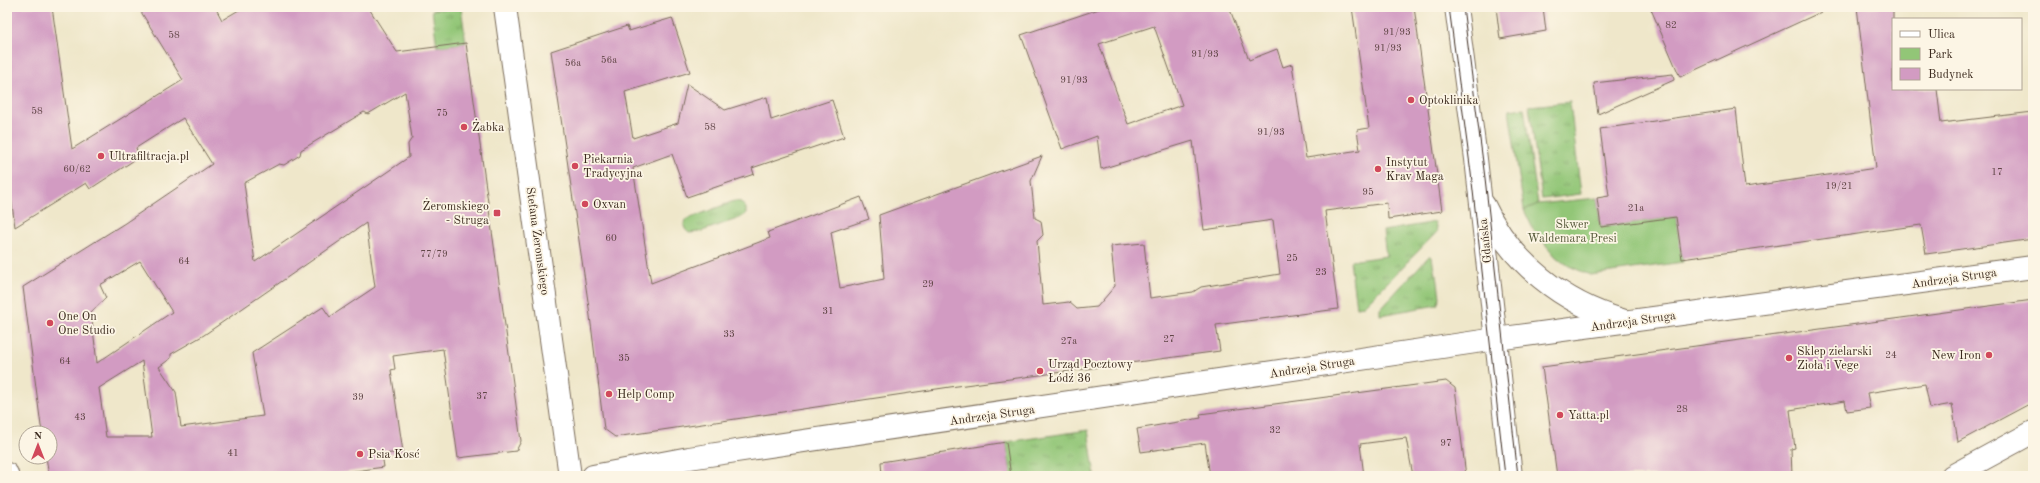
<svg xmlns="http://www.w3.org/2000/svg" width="2040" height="483" font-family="'Old Standard TT',serif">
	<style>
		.grass { fill: url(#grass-tufts); stroke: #66784a }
		.green { fill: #92c677; stroke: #66784a }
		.building { fill: #d29bc2; fill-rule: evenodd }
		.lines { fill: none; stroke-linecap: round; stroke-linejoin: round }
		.street-casing { stroke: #7a6c5a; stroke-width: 24 }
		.secondary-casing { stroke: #7a6c5a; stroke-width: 24 }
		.street { stroke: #fff; stroke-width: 22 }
		.secondary { stroke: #fff; stroke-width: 22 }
		.tram { stroke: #3b2a1e; stroke-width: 1 }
		.poi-dot { fill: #d1495b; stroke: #fcf5e5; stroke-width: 1.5 }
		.labels { text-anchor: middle; stroke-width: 3.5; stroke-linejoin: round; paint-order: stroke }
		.number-label { font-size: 10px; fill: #614647 }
		.poi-label { font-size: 12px; fill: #3b2a1e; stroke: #fcf5e5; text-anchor: start }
		.park-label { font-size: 12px; fill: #555939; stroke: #fcf5e5 }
		.street-label { font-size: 12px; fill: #3b2a1e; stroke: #fcf5e5 }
	</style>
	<defs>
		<pattern id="grass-tufts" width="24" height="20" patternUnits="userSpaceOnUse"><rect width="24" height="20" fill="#92c677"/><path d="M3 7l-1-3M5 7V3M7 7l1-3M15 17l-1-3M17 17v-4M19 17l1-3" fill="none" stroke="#78a161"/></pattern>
	</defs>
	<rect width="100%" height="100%" fill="#fcf5e5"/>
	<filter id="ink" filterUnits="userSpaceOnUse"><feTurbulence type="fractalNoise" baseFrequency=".025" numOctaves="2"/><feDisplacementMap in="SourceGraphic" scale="8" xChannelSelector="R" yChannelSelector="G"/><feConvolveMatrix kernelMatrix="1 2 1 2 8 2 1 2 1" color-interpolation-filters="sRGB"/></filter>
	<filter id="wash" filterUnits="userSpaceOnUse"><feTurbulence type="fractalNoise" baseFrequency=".012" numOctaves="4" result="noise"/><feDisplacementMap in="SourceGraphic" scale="16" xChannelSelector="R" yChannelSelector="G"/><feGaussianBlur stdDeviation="0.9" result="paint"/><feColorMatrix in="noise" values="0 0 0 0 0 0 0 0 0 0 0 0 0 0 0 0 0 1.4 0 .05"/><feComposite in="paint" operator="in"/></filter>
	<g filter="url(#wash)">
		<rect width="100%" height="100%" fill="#efe7ca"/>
		<g class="grass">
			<path d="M461,7L466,43L437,47L432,10Z"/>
			<path d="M1570,102L1581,194L1542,199L1529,106Z"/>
			<path d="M1524,108L1538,204L1524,210L1509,110Z"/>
			<path d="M734,201L741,202L746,208V214L740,218L699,232L689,233C684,229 683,226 685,220Z"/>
			<path d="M1435,222L1437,232L1364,306L1356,307L1350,261L1386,256L1383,231Z"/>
			<path d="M1430,255L1432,257L1435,275L1437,274L1440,298L1437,305L1380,315V309Z"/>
			<path d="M1088,430L1095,476H1011L1006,442Z"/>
		</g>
		<path class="green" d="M1597,198L1601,227L1676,217L1683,262L1590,275L1569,266L1556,257L1534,231L1524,210L1538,204Z"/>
		<g id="blocks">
			<g class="building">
				<path d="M7,7H52L72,149L183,80L138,7H215L222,20L244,7H368L397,52L466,43L521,441L516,451L458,458L443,349L393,356L395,369L391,370L403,452L382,454L384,467L320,476H49L46,457H50V433H43L41,426L23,287L125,223L212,164L183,118L136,148L139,157L90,189L86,183L15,227L7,166ZM405,92L412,138L408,144L409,157L255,262L244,183L279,164L284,165L300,155L301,150L364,112L368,114ZM366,223L375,287L330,317L323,307L252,353L263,416L181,427L176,392L159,367L171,358V354L204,335ZM140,261L172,312L97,363L91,312L106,298L100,285ZM142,361L152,437H106L99,388Z"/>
				<path d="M1105,7H1229L1249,60L1277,49L1283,67L1292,64L1306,158L1360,150L1357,130L1369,128L1352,7H1414L1442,211L1388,219L1387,203L1325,211L1338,309L1216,325L1220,351L950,387L615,437L604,429L589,308L551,51L627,26L629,31L672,18L690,72L625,92L633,138L678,123L687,84L725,110L767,97L771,120L832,100L844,137L752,168L754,174L687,197L672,154L633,168L651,283L770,238L768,232L861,197L869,219L831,232L840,288L884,279L879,215L1042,156L1031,181L1035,218L1041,221L1043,235L1037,241L1043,305L1069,302L1077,309L1097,307L1115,286L1111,246L1144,243L1150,298L1193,292L1201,287L1280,274L1273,220L1204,230L1193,141L1101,169L1097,136L1062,149L1021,35ZM1154,26L1182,105L1128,124L1099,44Z"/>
				<path d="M1496,7H1543L1546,31L1500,39Z"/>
				<path d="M1650,7H1832L1680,77Z"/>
				<path d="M1857,7H1893V89H1937L1941,123L2033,112V239L1926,254L1921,225L1682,259L1676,217L1601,227L1597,198L1609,196L1600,129L1736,109L1745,187L1876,168Z"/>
				<path d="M1673,74L1674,80L1598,114L1594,83Z"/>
				<path d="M2033,300V402L1958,442L1952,404L1930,408L1925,384L1867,393L1870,408L1847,411L1845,401L1790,410L1795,448L1791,449L1792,476H1557L1542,367Z"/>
				<path d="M1446,381L1455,388L1466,476H1413L1406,438L1360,444L1364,476H1210L1205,443L1141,452L1137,429L1201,418L1200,414Z"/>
				<path d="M1006,442L1011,476H882L881,462Z"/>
			</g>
		</g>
	</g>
	<g filter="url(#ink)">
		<use href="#blocks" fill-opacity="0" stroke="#7a6c5a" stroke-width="1"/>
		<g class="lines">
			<defs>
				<path id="street" d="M7,474V476"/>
				<g id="secondary">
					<path d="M505,7L570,476"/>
					<path d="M1456,7L1476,159L1511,476"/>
					<path d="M1484,205C1510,262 1564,304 1622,320"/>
					<path d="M593,476L689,458L1496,339L2033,267"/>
					<path d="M1952,476L2033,432"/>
				</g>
			</defs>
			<use href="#street" class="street-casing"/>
			<use href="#secondary" class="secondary-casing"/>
			<use href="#street" class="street"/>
			<use href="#secondary" class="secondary"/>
			<g class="tram">
				<path d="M1449,7L1471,173L1505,476"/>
				<path d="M1463,7L1485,178L1518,476"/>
			</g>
		</g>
	</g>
	<g class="poi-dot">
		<circle cx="1411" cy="100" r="4"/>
		<circle cx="464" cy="127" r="4"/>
		<circle cx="101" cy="156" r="4"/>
		<circle cx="575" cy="166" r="4"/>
		<circle cx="1378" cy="169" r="4"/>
		<circle cx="585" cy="204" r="4"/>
		<rect x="493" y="209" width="8" height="8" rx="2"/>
		<circle cx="50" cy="323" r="4"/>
		<circle cx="1989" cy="355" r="4"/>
		<circle cx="1789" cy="358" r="4"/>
		<circle cx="1040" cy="371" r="4"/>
		<circle cx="609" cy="394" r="4"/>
		<circle cx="1560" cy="415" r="4"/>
		<circle cx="360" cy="454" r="4"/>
	</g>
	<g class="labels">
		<g class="number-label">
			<text x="1671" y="28">82</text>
			<text x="1397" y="35">91/93</text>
			<text x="174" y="38">58</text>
			<text x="1388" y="51">91/93</text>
			<text x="1205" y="57">91/93</text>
			<text x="609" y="63">56a</text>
			<text x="573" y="66">56a</text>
			<text x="1074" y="83">91/93</text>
			<text x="37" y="114">58</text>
			<text x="442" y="116">75</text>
			<text x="710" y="130">58</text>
			<text x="1271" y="135">91/93</text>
			<text x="77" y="172">60/62</text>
			<text x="1997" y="175">17</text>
			<text x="1839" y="189">19/21</text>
			<text x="1368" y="195">95</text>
			<text x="1636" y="211">21a</text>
			<text x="611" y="241">60</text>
			<text x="434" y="257">77/79</text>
			<text x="1292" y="261">25</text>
			<text x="184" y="264">64</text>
			<text x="1321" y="275">23</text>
			<text x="928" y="287">29</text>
			<text x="828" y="314">31</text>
			<text x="729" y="337">33</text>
			<text x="1169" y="342">27</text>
			<text x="1069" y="344">27a</text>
			<text x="1891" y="358">24</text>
			<text x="624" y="361">35</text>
			<text x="65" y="364">64</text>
			<text x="482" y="399">37</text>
			<text x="358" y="400">39</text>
			<text x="1682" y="412">28</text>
			<text x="80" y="420">43</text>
			<text x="1275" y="433">32</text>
			<text x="1446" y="446">97</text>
			<text x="233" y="456">41</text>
		</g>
		<g class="poi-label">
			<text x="1419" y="104">Optoklinika</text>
			<text x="472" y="131">Żabka</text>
			<text x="109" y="160">Ultrafiltracja.pl</text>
			<text x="583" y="163">Piekarnia<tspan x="583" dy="14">Tradycyjna</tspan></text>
			<text x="1386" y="166">Instytut<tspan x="1386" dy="14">Krav Maga</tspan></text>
			<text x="593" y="208">Oxvan</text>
			<text x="489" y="210" text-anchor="end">Żeromskiego<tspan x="489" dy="14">- Struga</tspan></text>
			<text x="58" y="320">One On<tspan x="58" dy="14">One Studio</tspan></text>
			<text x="1797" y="355">Sklep zielarski<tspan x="1797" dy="14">Zioła i Vege</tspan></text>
			<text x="1981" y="359" text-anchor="end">New Iron</text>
			<text x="1048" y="368">Urząd Pocztowy<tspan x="1048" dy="14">Łódź 36</tspan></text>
			<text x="617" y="398">Help Comp</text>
			<text x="1568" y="419">Yatta.pl</text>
			<text x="368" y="458">Psia Kosć</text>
		</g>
		<g class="park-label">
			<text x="1572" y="228">Skwer<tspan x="1572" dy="14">Waldemara Presi</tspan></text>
		</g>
		<g class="street-label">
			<text transform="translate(538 241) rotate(82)" y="4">Stefana Żeromskiego</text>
			<text transform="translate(1485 241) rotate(-96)" y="4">Gdańska</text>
			<text transform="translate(1954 278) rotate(-8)" y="4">Andrzeja Struga</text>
			<text transform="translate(1633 321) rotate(-8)" y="4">Andrzeja Struga</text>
			<text transform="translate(1312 367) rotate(-9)" y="4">Andrzeja Struga</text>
			<text transform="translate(992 415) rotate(-8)" y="4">Andrzeja Struga</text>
		</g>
	</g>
	<rect width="2040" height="483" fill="none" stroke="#fcf5e5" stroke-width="24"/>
	<rect x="1892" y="18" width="130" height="72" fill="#fcf5e5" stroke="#afa495"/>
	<rect x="1900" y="31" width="20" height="6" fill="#ffffff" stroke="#afa495"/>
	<text x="1928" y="38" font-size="12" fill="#3b2a1e">Ulica</text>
	<rect x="1900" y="48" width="20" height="12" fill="#92c677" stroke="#afa495"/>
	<text x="1928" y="58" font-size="12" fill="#3b2a1e">Park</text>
	<rect x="1900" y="68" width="20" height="12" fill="#d29bc2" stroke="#afa495"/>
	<text x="1928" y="78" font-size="12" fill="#3b2a1e">Budynek</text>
	<g transform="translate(38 445)"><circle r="19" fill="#fcf5e5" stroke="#afa495"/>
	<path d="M0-3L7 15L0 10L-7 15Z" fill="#d1495b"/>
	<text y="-6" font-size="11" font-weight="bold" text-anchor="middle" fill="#3b2a1e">N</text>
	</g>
</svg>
